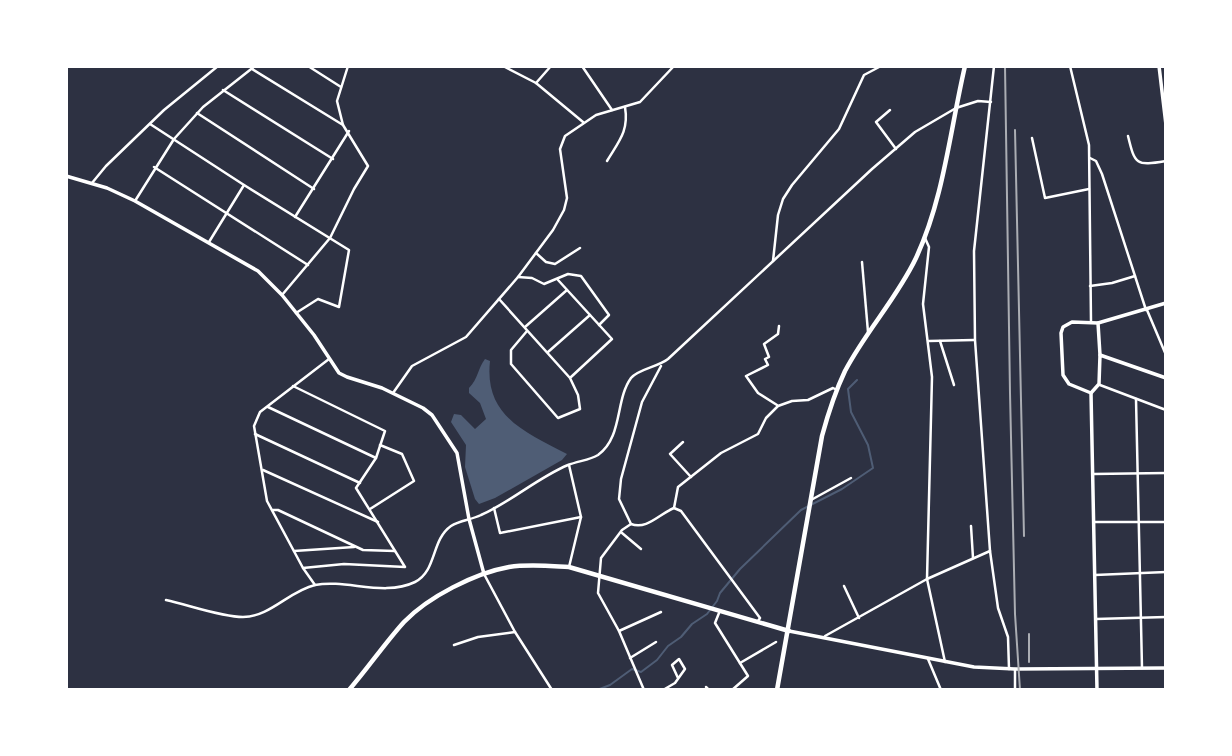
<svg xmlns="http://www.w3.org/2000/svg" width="1232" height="756" font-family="'Fira Sans Condensed',sans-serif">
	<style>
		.water { fill: #4f5d75 }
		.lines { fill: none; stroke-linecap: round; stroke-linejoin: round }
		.stream { stroke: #4f5d75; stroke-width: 2 }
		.minor { stroke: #fff; stroke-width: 2.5 }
		.tertiary { stroke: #fff; stroke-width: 3.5 }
		.secondary { stroke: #fff; stroke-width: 3.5 }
		.primary { stroke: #fff; stroke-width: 4.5 }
		.trunk { stroke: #fff; stroke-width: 4.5 }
		.rail { stroke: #abadb3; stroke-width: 2 }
	</style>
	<rect width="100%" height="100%" fill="#2d3142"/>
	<path class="water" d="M485,359L490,361C484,416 525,432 567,454L562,460L495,498L479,504L475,499L465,467L466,445L451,422L454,414L461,415L475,429L486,419L480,403L469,393V388C478,379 478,368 485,359Z"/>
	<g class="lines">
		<path class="stream" d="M597,690L610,685L632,669L641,672L657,660L668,646L681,637L692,624L707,614L717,601L720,593L740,569L801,510L842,489L873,468L868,445L851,412L848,389L857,380"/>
		<g class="minor">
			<path d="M308,66L341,87"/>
			<path d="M503,66L536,83L583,122"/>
			<path d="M582,66L612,110"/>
			<path d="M994,66L974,251L975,340L990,551L998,608L1008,637L1009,669"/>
			<path d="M1070,66L1089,145L1091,321"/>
			<path d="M252,69L343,125L368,166L354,189L330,238L282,295"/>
			<path d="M536,83L551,66"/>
			<path d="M223,90L333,159"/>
			<path d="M890,110L876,122L896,149"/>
			<path d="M197,113L314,189"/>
			<path d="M150,124L244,185L349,250L339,307L318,299L296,313"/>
			<path d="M343,125L337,101L348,66"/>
			<path d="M1128,136C1135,165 1136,166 1166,161"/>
			<path d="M1032,138L1045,198L1089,189"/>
			<path d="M1090,158L1096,161L1102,174L1146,310"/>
			<path d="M607,161C619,141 629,131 625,107"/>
			<path d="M154,167L308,265"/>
			<path d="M92,183L106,166L164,110L218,66"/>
			<path d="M135,201L174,139L203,107L255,66"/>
			<path d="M295,217L349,131"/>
			<path d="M925,238L929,247L923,304L932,377L927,579L945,662"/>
			<path d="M209,242L244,185"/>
			<path d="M536,253L546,262L555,264L580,248"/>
			<path d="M773,261L778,215L783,199L792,185L839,129L864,75L881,66"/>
			<path d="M862,262L868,332"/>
			<path d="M518,277L532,278L544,284L568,274L581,276L609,315L599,325"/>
			<path d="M558,280L612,339L571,377"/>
			<path d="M1090,286L1112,283L1135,276"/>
			<path d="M499,299L570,378L578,395L580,409L558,418L511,364V350L527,331"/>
			<path d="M1147,310L1166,355"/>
			<path d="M525,327L567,290"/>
			<path d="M929,341L974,340"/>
			<path d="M940,341L954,385"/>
			<path d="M548,352L590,315"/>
			<path d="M661,366L642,402L621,479L619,499L631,524C647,530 659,514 674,508"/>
			<path d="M1100,385L1166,410"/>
			<path d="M293,386L385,431L376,458L356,488L405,567L344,564L303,568"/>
			<path d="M393,393L412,366L466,337L518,277L553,230L564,210L567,198L560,149L565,136L596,115L640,102L674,66"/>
			<path d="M1136,399L1142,668"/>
			<path d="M777,405L758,393L746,376L768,365L765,359L769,357L764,344L778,334L779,326"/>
			<path d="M268,407L376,458"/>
			<path d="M255,434L360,483"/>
			<path d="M683,442L670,454L691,477"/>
			<path d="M569,465L581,517L569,567"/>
			<path d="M263,470L378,522"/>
			<path d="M1093,474L1166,473"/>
			<path d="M811,500L851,478"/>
			<path d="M494,508L500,533L581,517"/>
			<path d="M370,509L414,481L402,454L380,445"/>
			<path d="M273,510H278L363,550L395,551"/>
			<path d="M1094,522H1166"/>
			<path d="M631,524L622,530L601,558L598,593L619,631L644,690"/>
			<path d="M971,526L973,558"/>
			<path d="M622,533L641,549"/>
			<path d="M294,551L354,547"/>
			<path d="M484,574L515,632L552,690"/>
			<path d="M1095,575L1166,572"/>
			<path d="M315,585L303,568L267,501L254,426L260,412L329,359"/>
			<path d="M844,586L859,618"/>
			<path d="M166,600C189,605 221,617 243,617C270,617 289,591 315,585C347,579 384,597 415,582C437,571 431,540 451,526C460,520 471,520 481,515C511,502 537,478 568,465C578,461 590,460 598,455C623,437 615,400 631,378C638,369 658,367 668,359L872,169L915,132L956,108L978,101L991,102"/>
			<path d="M719,613L715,623L748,676L732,690"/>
			<path d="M1096,619L1166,617"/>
			<path d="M758,621L760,618L681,511L674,508L678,487L721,453L758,434L766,418L778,406L792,401L808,400L833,388L837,390"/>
			<path d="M619,631L661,612"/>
			<path d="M825,636L927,579L990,551"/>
			<path d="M454,645L478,637L515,632"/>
			<path d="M630,658L656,642"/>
			<path d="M928,659L941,690"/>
			<path d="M740,663L776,642"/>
			<path d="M1015,669V690"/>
			<path d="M706,687L709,690"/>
			<path d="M663,690L675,683L685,669L679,659L672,665L678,678"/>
		</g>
		<g class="tertiary">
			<path d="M66,176L107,188L135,201L258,271L282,295L314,335L339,373L347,377L382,388L423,408L432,415L457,453L469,519L484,574"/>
			<path d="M1098,323L1100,355"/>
			<path d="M1091,393L1069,384L1063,375L1061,333L1063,327L1072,322L1098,323L1166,303"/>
			<path d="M789,631L974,667L1015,669L1166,668"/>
		</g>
		<g class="secondary">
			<path d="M1159,66L1166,125"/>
			<path d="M1097,690L1091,393L1099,384L1100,355L1166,378"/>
		</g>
		<path class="primary" d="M349,690C368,668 385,643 404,622C428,597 475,573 509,567C529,564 549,566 569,567L789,631"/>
		<path class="trunk" d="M777,690L822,436C828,414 835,392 845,371C866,331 897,298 916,258C944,198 950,130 965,66"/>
		<g class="rail">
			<path d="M1005,66L1010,393L1015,614L1020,690"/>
			<path d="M1015,130L1024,536"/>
			<path d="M1029,662V634"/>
		</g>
	</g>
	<rect width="1232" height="756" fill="none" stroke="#ffffff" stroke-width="136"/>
</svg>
